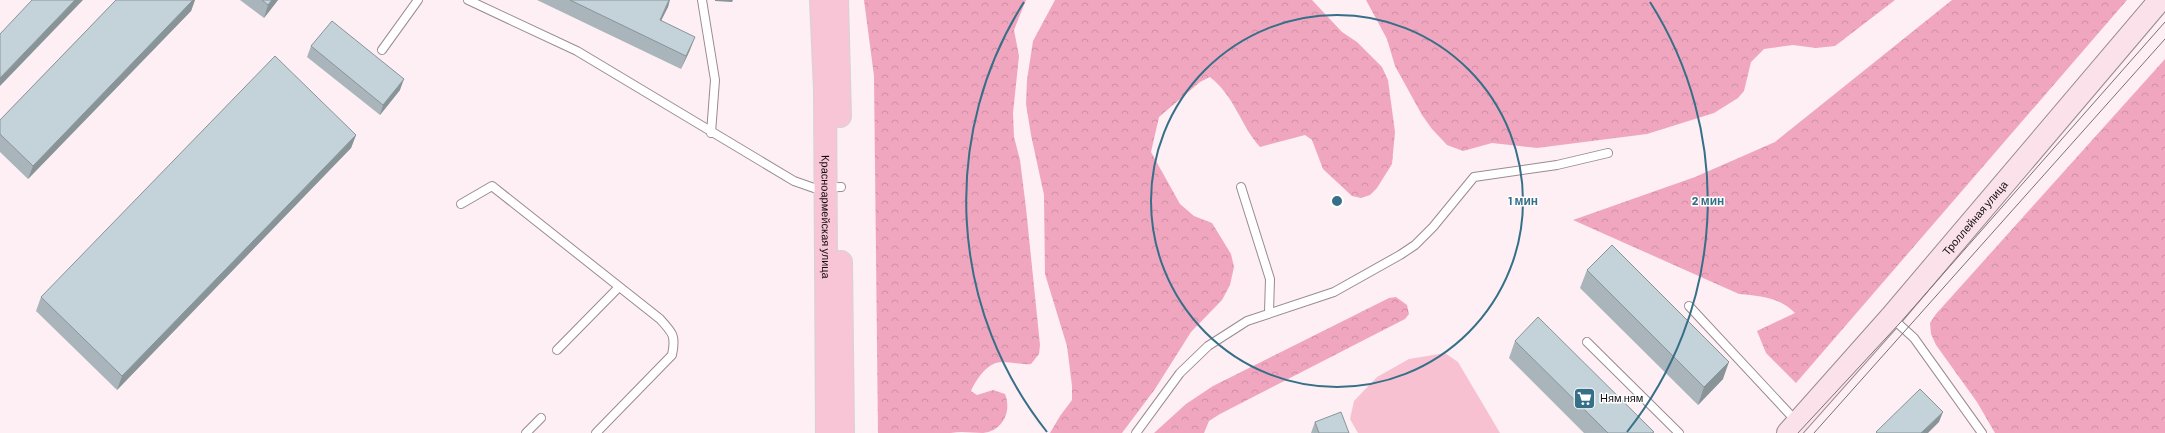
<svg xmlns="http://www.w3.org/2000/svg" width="2165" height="433" font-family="Barlow,sans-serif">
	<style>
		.forest { fill: url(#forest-crowns) }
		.garden { fill: #f8c1d2 }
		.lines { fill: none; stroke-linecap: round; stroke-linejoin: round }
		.lane-casing { stroke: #9b8b90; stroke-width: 10 }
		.secondary-casing { stroke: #9b8b90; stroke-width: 24 }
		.primary-casing { stroke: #d4d3d3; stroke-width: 24 }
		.lane { stroke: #fff; stroke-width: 8 }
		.secondary { stroke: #fbe2ea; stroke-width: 22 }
		.primary { stroke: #f7c5d6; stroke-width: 22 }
		.tram { stroke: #7a7173; stroke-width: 1 }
		.wall { fill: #a9b5bb }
		.shaded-wall { fill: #899499 }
		.building { fill: #c4d3da; stroke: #899499 }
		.ring { fill: none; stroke: #356f88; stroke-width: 2 }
		.labels { text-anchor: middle; stroke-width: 3; stroke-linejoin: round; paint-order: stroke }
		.street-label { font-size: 11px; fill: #110c0d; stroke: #fff }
		.poi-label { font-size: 11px; fill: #110c0d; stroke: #fff; text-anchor: start }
		.centre { fill: #356f88; stroke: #fff; stroke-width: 2 }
		.ring-label { font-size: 12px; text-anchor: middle; font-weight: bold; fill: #356f88; stroke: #fff; stroke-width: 3; stroke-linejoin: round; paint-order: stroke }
	</style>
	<defs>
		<pattern id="forest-crowns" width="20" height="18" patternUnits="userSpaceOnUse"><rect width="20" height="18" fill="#f1a6bf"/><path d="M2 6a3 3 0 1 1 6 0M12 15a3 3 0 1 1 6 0" fill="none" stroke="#ce8ea3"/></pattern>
	</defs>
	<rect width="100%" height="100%" fill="#fdeff3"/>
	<g class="forest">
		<path d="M864,0H1026L1014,30L1019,56L1013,113L1014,137L1020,160L1026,208L1040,345L1039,354L1031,364C1021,365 1012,362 1002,362C987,362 976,380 971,391L977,395L993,390L1005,394C1012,411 1003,431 983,433C972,433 962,431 951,433H878L874,76Z"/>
		<path d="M1055,0H1312L1342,32L1357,42L1382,67L1388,80L1395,132L1392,164L1377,188L1370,195L1361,198L1352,196L1323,169L1312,140L1305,135L1260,147C1239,123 1236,98 1210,77L1200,82L1159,117L1151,152L1180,204L1194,216L1212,223L1231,254L1234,267L1230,285L1222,300L1191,332L1155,389L1122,433H1050L1060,416L1072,400V386L1067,346L1045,274L1044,195L1031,135L1026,104L1027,80L1033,41Z"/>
		<path d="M1366,0H1895L1835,46L1816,48L1793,45L1764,49L1751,62L1744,91L1738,98L1714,113L1647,134L1537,148L1492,143L1463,151L1447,145L1432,129L1422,115L1395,66L1387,39Z"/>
		<path d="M1952,0H2127L1796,383L1766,353L1757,331L1795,313C1779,297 1761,296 1739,294L1573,220L1695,177L1775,142Z"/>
		<path d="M2165,59V433H1995L1977,402L1936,345L1931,334L1930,323L1936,314Z"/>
		<path d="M1396,297L1407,305L1409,314L1405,319L1220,414L1209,421L1204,433H1154L1186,404L1213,386L1389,298Z"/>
	</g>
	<path class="garden" d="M1445,353L1458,362L1500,433H1358L1350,419L1354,401L1377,377L1409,359Z"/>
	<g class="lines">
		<defs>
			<g id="lane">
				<path d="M468,0L577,51L794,181L814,188L841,187"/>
				<path d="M702,0L715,80L711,133"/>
				<path d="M382,50L418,0"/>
				<path d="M1241,187L1270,279L1269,312"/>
				<path d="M461,204L492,186L660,319C673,333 676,336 672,355L596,433"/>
				<path d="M1689,306L1797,422"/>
				<path d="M1892,318L1914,338L1982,433"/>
				<path d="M1587,342L1679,433"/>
				<path d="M557,350L619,287"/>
				<path d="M526,433L541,418"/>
				<path d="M1136,433L1180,373L1208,346L1247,321L1334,292L1400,255L1415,245L1433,227L1474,177L1557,165L1608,153"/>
			</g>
			<g id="secondary">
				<path id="s1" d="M1788,433L1891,317L2160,0"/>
			</g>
			<g id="primary">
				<path id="s2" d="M821,0L825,90L827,433"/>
				<path d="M837,0L840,116"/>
				<path d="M841,262L843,433"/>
			</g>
		</defs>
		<use href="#lane" class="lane-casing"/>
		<use href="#secondary" class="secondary-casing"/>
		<use href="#primary" class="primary-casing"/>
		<use href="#lane" class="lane"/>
		<use href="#secondary" class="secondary"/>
		<use href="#primary" class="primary"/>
		<g class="tram">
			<path d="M1798,433L1899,324L2165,22"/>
			<path d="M1814,433L2165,39"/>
		</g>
	</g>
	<g class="wall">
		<path d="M116,0H195L191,11L28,179L0,152V120Z"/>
		<path d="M240,0H278L264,18Z"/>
		<path d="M537,0H669L668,7L661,20L690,50L681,69Z"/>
		<path d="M311,46L400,90L380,115L307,57Z"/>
		<path d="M356,135L351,148L117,390L36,311L41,297Z"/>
		<path d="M1587,270L1723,379L1698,405L1580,288Z"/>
		<path d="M1515,341L1654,432L1653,433H1584L1509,358Z"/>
		<path d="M1315,422L1349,433H1311Z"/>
	</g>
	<g class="shaded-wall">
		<path d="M75,0H83L0,86V78Z"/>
		<path d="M193,0H195L191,11L28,179L33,166Z"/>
		<path d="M272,0H278L264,18L268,5Z"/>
		<path d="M669,0H670L668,7L655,33L660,20Z"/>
		<path d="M715,0H733L732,2L715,1Z"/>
		<path d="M695,37L690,50L681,69L686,56Z"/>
		<path d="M404,79L400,90L380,115L383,105Z"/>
		<path d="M356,135L351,148L117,390L122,376Z"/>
		<path d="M1729,362L1723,379L1698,405L1704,387Z"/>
		<path d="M1943,412L1939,422L1928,433H1921Z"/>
	</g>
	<g class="building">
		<path d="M32,0H75L0,78V34Z"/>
		<path d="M116,0H193L33,166L0,134V120Z"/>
		<path d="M262,0H272L268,5Z"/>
		<path d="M570,0H669L660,20L695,37L686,56Z"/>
		<path d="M332,21L404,79L383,105L311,46Z"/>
		<path d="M275,56L356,135L122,376L41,297Z"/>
		<path d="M1612,245L1729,362L1704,387L1587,270Z"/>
		<path d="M1538,317L1654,432L1652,433H1608L1515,341Z"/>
		<path d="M1920,389L1943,412L1921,433H1877L1876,432Z"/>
		<path d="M1341,412L1349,433H1319L1315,422Z"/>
	</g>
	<g class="ring">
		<circle cx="1337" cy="201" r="186"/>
		<path d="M1047 432A371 371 0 0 1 1024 2M1650 2A371 371 0 0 1 1627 432"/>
	</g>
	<defs>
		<symbol id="supermarket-square" viewBox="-11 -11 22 22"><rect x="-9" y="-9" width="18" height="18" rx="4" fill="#356f88" stroke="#fff"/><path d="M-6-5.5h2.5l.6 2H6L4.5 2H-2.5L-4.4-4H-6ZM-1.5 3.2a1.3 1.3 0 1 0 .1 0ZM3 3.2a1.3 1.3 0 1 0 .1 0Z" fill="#fff"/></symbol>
	</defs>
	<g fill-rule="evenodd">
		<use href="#supermarket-square" x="1572" y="386" width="25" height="25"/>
	</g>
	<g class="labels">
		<g class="street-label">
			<text dy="4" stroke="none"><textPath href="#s2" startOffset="217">Красноармейская улица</textPath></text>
			<text dy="4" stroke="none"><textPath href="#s1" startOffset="285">Троллейная улица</textPath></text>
		</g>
		<g class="poi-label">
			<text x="1600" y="402">Ням ням</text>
		</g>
	</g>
	<circle cx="1337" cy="201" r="6" class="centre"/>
	<g class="ring-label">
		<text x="1523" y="205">1 мин</text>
		<text x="1708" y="205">2 мин</text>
	</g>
</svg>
